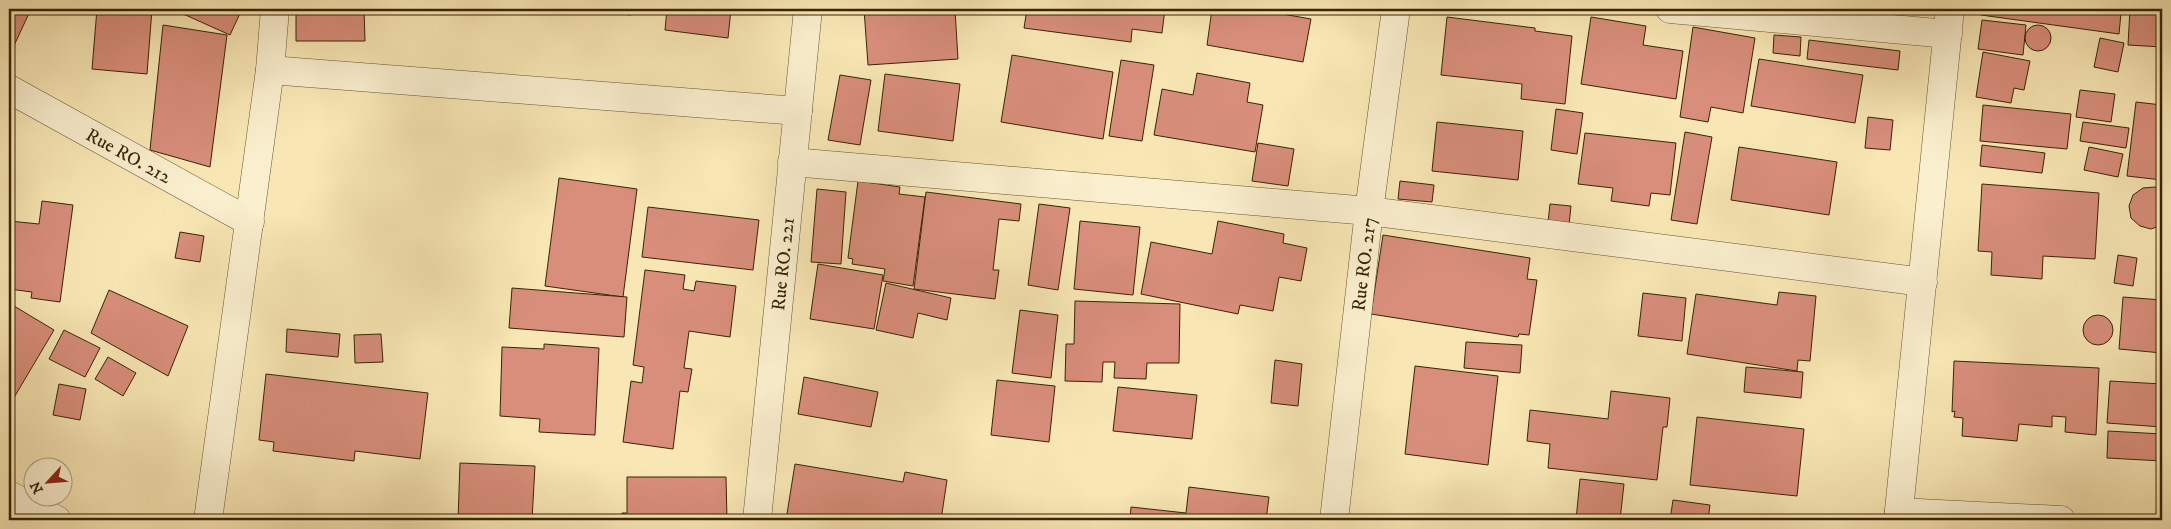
<svg xmlns="http://www.w3.org/2000/svg" width="2171" height="529" font-family="'IM FELL DW Pica',serif">
	<style>
		.building { fill: #d88e7b; stroke: #382404 }
		.lines { fill: none; stroke-linecap: round; stroke-linejoin: round }
		.minor-casing { stroke: #685530; stroke-width: 29 }
		.minor { stroke: #faefce; stroke-width: 28 }
		.labels { text-anchor: middle; stroke-width: 5; stroke-linejoin: round; paint-order: stroke }
		.street-label { font-size: 19px; fill: #382404; stroke: #faefce }
	</style>
	<rect width="100%" height="100%" fill="#f8e7b4"/>
	<filter id="stains"><feTurbulence type="fractalNoise" baseFrequency=".004" numOctaves="4"/><feColorMatrix values="0 0 0 0 .2 0 0 0 0 .09 0 0 0 0 .02 0 0 0 .5 -.17"/></filter>
	<radialGradient id="worn" r=".72"><stop offset=".6" stop-color="#630" stop-opacity="0"/><stop offset="1" stop-color="#630" stop-opacity=".3"/></radialGradient>
	<g class="building">
		<path d="M9,9H31L11,52L9,51Z"/>
		<path d="M97,9H152L147,74L92,69Z"/>
		<path d="M172,9H242L230,35Z"/>
		<path d="M296,9H364L365,41H296Z"/>
		<path d="M568,9H632L631,15Z"/>
		<path d="M667,9H731L728,38L665,30Z"/>
		<path d="M864,9H980L955,10L958,59L868,65Z"/>
		<path d="M1027,9H1165L1162,33L1132,29L1131,42L1024,28Z"/>
		<path d="M1212,9H1254L1311,19L1303,62L1207,45Z"/>
		<path d="M1982,9H2090L2121,13L2119,34L1981,15Z"/>
		<path d="M2130,9H2162V47L2128,45Z"/>
		<path d="M1447,17L1535,28V31L1572,36L1565,104L1521,99L1522,84L1441,75Z"/>
		<path d="M1591,17L1646,26L1643,45L1683,51L1676,99L1581,84Z"/>
		<path d="M1982,20L2026,25L2023,55L1978,49Z"/>
		<circle cx="2038" cy="38" r="13"/>
		<path d="M163,25L227,35L210,167L150,150Z"/>
		<path d="M1693,27L1755,38L1743,113L1711,107L1708,122L1680,117Z"/>
		<path d="M1774,35L1801,37L1800,56L1773,53Z"/>
		<path d="M2100,38L2124,43L2118,72L2094,67Z"/>
		<path d="M1809,40L1900,51L1898,70L1807,59Z"/>
		<path d="M1983,52L2030,61L2024,90L2014,88L2011,103L1976,97Z"/>
		<path d="M1012,55L1113,72L1103,139L1001,122Z"/>
		<path d="M1759,59L1863,75L1855,123L1751,106Z"/>
		<path d="M1121,60L1154,65L1142,141L1109,136Z"/>
		<path d="M1197,73L1250,83L1247,102L1263,105L1255,152L1154,135L1162,89L1193,95Z"/>
		<path d="M885,74L960,84L953,141L878,131Z"/>
		<path d="M840,75L871,80L860,145L828,140Z"/>
		<path d="M2080,90L2115,94L2111,122L2076,117Z"/>
		<path d="M2136,102L2162,105V180L2127,176Z"/>
		<path d="M1983,105L2071,114L2067,149L1980,141Z"/>
		<path d="M1556,109L1583,113L1577,154L1551,150Z"/>
		<path d="M1868,117L1893,120L1890,150L1865,148Z"/>
		<path d="M1437,122L1523,131L1518,180L1432,171Z"/>
		<path d="M2083,122L2129,128L2126,148L2080,141Z"/>
		<path d="M1685,132L1712,137L1697,224L1671,220Z"/>
		<path d="M1585,133L1676,143L1670,195L1651,193L1649,206L1611,201L1613,188L1578,184Z"/>
		<path d="M1258,143L1294,149L1288,186L1252,181Z"/>
		<path d="M1982,145L2045,153L2042,173L1980,166Z"/>
		<path d="M1739,147L1837,162L1829,215L1731,200Z"/>
		<path d="M2089,147L2123,154L2118,177L2084,170Z"/>
		<path d="M559,178L637,189L623,297L545,286Z"/>
		<path d="M858,181L900,187L899,194L925,197L913,286L883,281L885,269L852,264L853,259L848,258Z"/>
		<path d="M1400,181L1434,185L1432,202L1398,199Z"/>
		<path d="M1982,184L2099,193L2095,259L2043,256L2042,279L1991,275L1992,252L1978,251Z"/>
		<path d="M2155,187L2162,191V225L2151,229L2140,226L2131,218L2129,206L2133,195L2143,188Z"/>
		<path d="M817,189L846,192L841,264L811,262Z"/>
		<path d="M926,192L1021,204L1019,221L999,219L993,270H999L995,299L914,289Z"/>
		<path d="M42,201L73,205L60,302L31,298L32,292L9,289V221L39,224Z"/>
		<path d="M1039,204L1070,208L1058,290L1028,285Z"/>
		<path d="M1550,204L1571,206L1569,225L1548,222Z"/>
		<path d="M648,207L759,220L753,270L642,257Z"/>
		<path d="M1080,221L1140,227L1133,295L1074,289Z"/>
		<path d="M1218,221L1284,234L1283,243L1307,248L1301,281L1279,277L1273,311L1240,305L1238,314L1141,294L1151,242L1212,254Z"/>
		<path d="M180,232L204,236L200,262L175,258Z"/>
		<path d="M1383,235L1530,258L1527,279L1537,280L1529,335L1519,334L1518,337L1371,314Z"/>
		<path d="M2118,255L2137,258L2133,286L2114,283Z"/>
		<path d="M818,264L883,275L874,329L810,319Z"/>
		<path d="M645,270L685,275L683,289L694,291L696,281L736,286L730,337L689,331L684,368L692,369L688,392L680,391L673,449L623,442L631,381L642,383L644,367L633,365Z"/>
		<path d="M886,283L951,298L947,320L918,313L913,338L876,330Z"/>
		<path d="M512,288L627,297L624,337L509,328Z"/>
		<path d="M109,290L188,326L168,376L91,333Z"/>
		<path d="M1779,292L1816,296L1810,361L1798,360L1797,371L1687,354L1696,294L1777,305Z"/>
		<path d="M1643,293L1686,298L1682,341L1638,336Z"/>
		<path d="M2123,297L2162,300V353L2119,349Z"/>
		<path d="M1075,301L1180,304L1179,363H1147L1146,379L1114,378L1115,362H1103L1102,382L1065,381L1066,344H1074Z"/>
		<path d="M9,303L54,330L9,406Z"/>
		<path d="M1020,310L1058,315L1051,378L1012,373Z"/>
		<circle cx="2098" cy="330" r="15"/>
		<path d="M287,329L340,334L338,357L286,352Z"/>
		<path d="M64,330L100,348L85,377L49,359Z"/>
		<path d="M381,334L383,362L355,363L354,335Z"/>
		<path d="M1466,342L1522,345L1520,373L1464,368Z"/>
		<path d="M544,344L599,348L595,435L539,432L540,419L500,416L502,347L544,349Z"/>
		<path d="M108,357L136,373L123,396L95,379Z"/>
		<path d="M1275,360L1302,364L1298,406L1271,403Z"/>
		<path d="M1954,361L2099,368L2096,435L2065,432L2066,417L2052,416V427L2019,424L2017,441L1962,436L1963,418L1954,417L1955,411L1952,412Z"/>
		<path d="M1415,366L1498,376L1488,465L1405,454Z"/>
		<path d="M1746,367L1803,372L1801,398L1744,392Z"/>
		<path d="M266,374L428,393L420,459L355,451L354,461L273,451L274,442L259,440Z"/>
		<path d="M804,377L878,392L871,427L798,414Z"/>
		<path d="M997,380L1055,386L1049,442L991,435Z"/>
		<path d="M2110,381L2162,384V427L2107,423Z"/>
		<path d="M59,384L86,389L80,420L53,415Z"/>
		<path d="M1118,387L1197,395L1192,439L1113,431Z"/>
		<path d="M1611,391L1670,398L1667,427H1663L1657,480L1548,468L1550,444L1527,441L1530,410L1608,419Z"/>
		<path d="M1697,417L1804,429L1797,496L1690,485Z"/>
		<path d="M2108,431L2162,434V461L2107,458Z"/>
		<path d="M460,463L535,466L532,520H458Z"/>
		<path d="M795,464L903,482L905,472L947,480L941,520H786Z"/>
		<path d="M627,477H726L727,520H623L622,513H627Z"/>
		<path d="M1580,479L1624,484L1620,520H1576Z"/>
		<path d="M1189,487L1269,497L1266,520H1130L1131,507L1186,513Z"/>
		<path d="M1673,500L1710,505L1708,520H1670Z"/>
	</g>
	<g class="lines">
		<defs>
			<g id="minor">
				<path d="M1670,9L1948,34"/>
				<path d="M270,70L798,111"/>
				<path d="M9,89L250,222"/>
				<path d="M792,162L1369,211L1923,282"/>
				<path d="M9,495L57,520"/>
				<path d="M1899,512L2061,520"/>
				<path d="M208,520L270,70L275,9"/>
				<path d="M757,520L808,9"/>
				<path d="M1334,520L1369,211L1396,9"/>
				<path d="M1898,520L1950,9"/>
			</g>
		</defs>
		<use href="#minor" class="minor-casing"/>
		<use href="#minor" class="minor"/>
	</g>
	<g class="labels">
		<g class="street-label">
			<text transform="translate(129 155) rotate(29)" y="7">Rue RO. 212</text>
			<text transform="translate(782 264) rotate(-84)" y="7">Rue RO. 221</text>
			<text transform="translate(1363 264) rotate(-83)" y="7">Rue RO. 217</text>
		</g>
	</g>
	<rect width="2171" height="529" fill="none" stroke="#f8e7b4" stroke-width="30"/>
	<rect x="10" y="10" width="2151" height="509" fill="none" stroke="#382404" stroke-width="2.5"/>
	<rect x="15" y="15" width="2141" height="499" fill="none" stroke="#382404"/>
	<g transform="translate(48 482) rotate(244)"><circle r="24" fill="#faefce" stroke="#ac9e7d"/>
	<path d="M0-4L9 19L0 12L-9 19Z" fill="#8f2418"/>
	<text y="-8" font-size="14" font-weight="bold" text-anchor="middle" fill="#382404">N</text>
	</g>
	<rect width="100%" height="100%" filter="url(#stains)"/>
	<rect width="100%" height="100%" fill="url(#worn)"/>
</svg>
